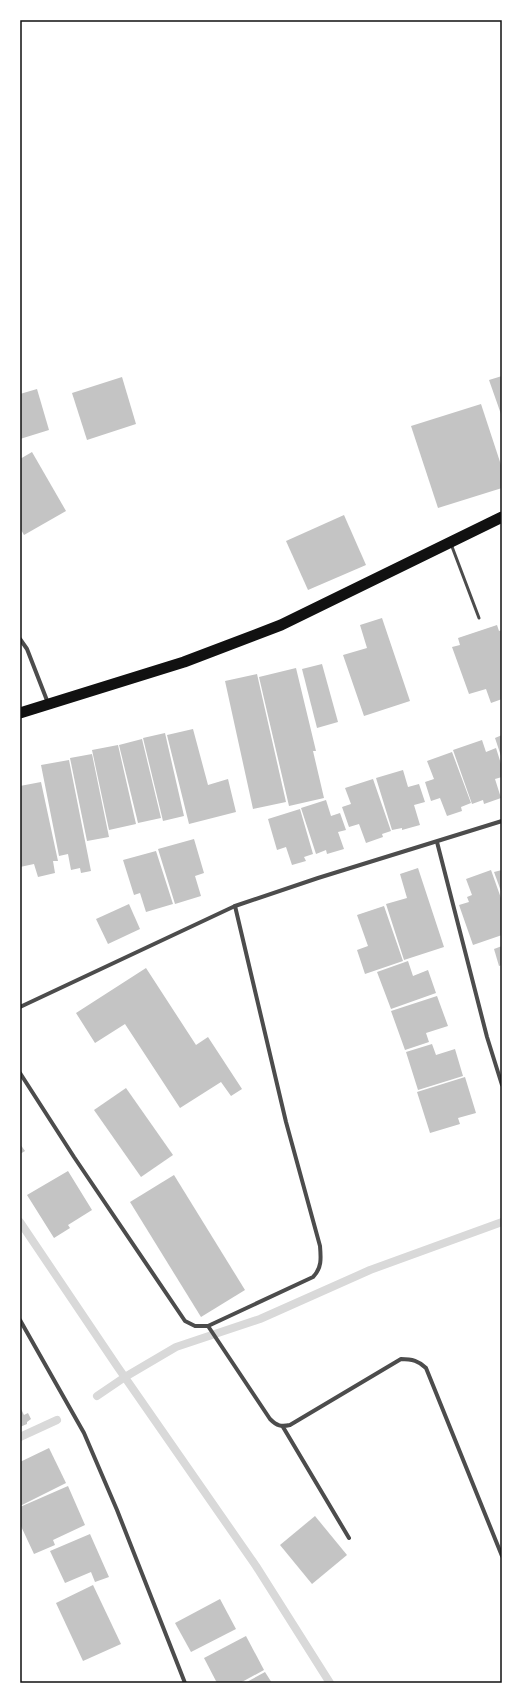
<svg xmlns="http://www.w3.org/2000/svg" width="522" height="1703" font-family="'IBM Plex Sans',sans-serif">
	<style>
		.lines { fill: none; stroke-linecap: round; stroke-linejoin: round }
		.stream { stroke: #d9d9d9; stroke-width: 8 }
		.building { fill: #c4c4c4 }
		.service { stroke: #4c4c4c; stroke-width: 3 }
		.minor { stroke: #4c4c4c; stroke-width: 4 }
		.trunk { stroke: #111; stroke-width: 11 }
		.neatline { fill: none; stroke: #111; stroke-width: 1.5 }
	</style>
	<rect width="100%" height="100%" fill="#fff"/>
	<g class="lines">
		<g class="stream">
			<path d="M20,1222L117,1366L256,1566L330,1683"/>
			<path d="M97,1396L125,1377L176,1347L260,1319L370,1270L502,1222"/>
			<path d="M20,1437L57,1420"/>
		</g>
	</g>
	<g class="building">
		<path d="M502,376V417L489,380Z"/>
		<path d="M122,377L136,424L87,440L72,393Z"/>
		<path d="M37,389L49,430L20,439V394Z"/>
		<path d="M481,404L502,468V488L438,508L411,426Z"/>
		<path d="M32,452L66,511L24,535L20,528V459Z"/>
		<path d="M344,515L366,565L308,590L286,541Z"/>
		<path d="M382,618L410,701L364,716L343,655L367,648L360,625Z"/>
		<path d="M497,625L499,631L502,630V699L491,703L486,689L469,694L452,647L460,645L458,638Z"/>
		<path d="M322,664L338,722L317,728L302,669Z"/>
		<path d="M296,668L316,751H313L324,798L289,806L259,677Z"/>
		<path d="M257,674L286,802L253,809L225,681Z"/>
		<path d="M193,729L208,785L228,779L236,812L189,824L167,735Z"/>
		<path d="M165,733L184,816L163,821L143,738Z"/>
		<path d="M502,735V759L495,738Z"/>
		<path d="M142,739L161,818L138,823L119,745Z"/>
		<path d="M482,740L486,752L496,748L502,767V777L495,779L501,798L484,804L483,800L472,804L453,750Z"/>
		<path d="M118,745L136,824L109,830L92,750Z"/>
		<path d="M452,752L471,803L461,807L462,811L447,816L440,798L431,801L425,782L434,779L427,761Z"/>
		<path d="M92,754L109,837L87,841L70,758Z"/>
		<path d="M69,760L91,871L81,873L80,868L71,870L68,854L59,856L41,765Z"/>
		<path d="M403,770L408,787L419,784L425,802L414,805L420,825L402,830V828L392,830L376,778Z"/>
		<path d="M373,779L391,831L382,834L383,837L366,843L359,824L349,827L342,807L351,804L345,788Z"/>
		<path d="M41,782L58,861H53L55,873L38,877L34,864L20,867V786Z"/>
		<path d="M326,800L331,816L340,813L346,830L338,832L344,849L327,854L326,850L316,854L301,808Z"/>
		<path d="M300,809L313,854L304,857L306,861L292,865L286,847L277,850L268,819Z"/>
		<path d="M194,839L204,873L195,876L201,896L175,904L158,849Z"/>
		<path d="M156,851L173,904L146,912L140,893L134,895L123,860Z"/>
		<path d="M418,868L444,947L404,960L386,904L407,898L400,874Z"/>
		<path d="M491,870L502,901V935L473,945L459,905L469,902L467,897L472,895L466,879Z"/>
		<path d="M502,870V894L494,872Z"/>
		<path d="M129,904L140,929L108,944L96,919Z"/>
		<path d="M384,906L403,961L365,974L357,950L368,946L357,915Z"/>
		<path d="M502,946V965L499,966L494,949Z"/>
		<path d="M408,961L413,976L428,970L436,993L391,1009L377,972Z"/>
		<path d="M146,968L196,1045L208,1037L242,1089L231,1096L221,1082L180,1108L125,1024L95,1043L76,1013Z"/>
		<path d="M437,996L448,1026L426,1033L429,1042L405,1050L391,1011Z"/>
		<path d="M432,1044L436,1055L455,1049L463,1076L418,1090L406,1052Z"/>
		<path d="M465,1077L476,1113L458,1118L460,1124L430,1133L417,1092Z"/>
		<path d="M126,1088L173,1155L141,1177L94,1110Z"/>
		<path d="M20,1144L25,1151L20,1154Z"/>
		<path d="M68,1171L92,1210L68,1225L70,1228L54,1238L27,1195Z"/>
		<path d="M174,1175L245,1290L201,1317L130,1202Z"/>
		<path d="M20,1407L24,1415L28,1413L31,1419L27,1422V1424L20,1427Z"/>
		<path d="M49,1448L66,1483L20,1506V1462Z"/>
		<path d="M68,1486L85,1525L53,1540L55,1545L34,1554L20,1524V1507Z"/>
		<path d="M315,1516L347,1555L312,1584L280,1545Z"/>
		<path d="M90,1534L109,1577L95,1582L91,1572L65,1583L50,1551Z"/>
		<path d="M93,1585L121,1644L83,1661L56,1603Z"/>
		<path d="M220,1599L236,1629L191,1652L175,1623Z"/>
		<path d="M246,1636L264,1670L240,1683H217L204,1658Z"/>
		<path d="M265,1672L272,1683H245Z"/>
	</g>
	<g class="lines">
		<path class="service" d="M451,544L479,618"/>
		<g class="minor">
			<path d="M20,639L27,649L48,703"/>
			<path d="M437,842L487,1037L502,1085"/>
			<path d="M20,1007L235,906L318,878L502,821"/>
			<path d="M20,1073L74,1157L185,1321L195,1326H208L313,1277C322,1268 321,1258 320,1246L286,1122L235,906"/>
			<path d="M20,1320L84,1433L117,1510L185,1683"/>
			<path d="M208,1326L270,1419C277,1426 281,1427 290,1425L401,1359C412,1359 419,1361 426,1368L502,1556"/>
			<path d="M283,1427L349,1538"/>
		</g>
		<path class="trunk" d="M20,713L184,662L281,625L502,517"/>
	</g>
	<rect width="522" height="1703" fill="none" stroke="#ffffff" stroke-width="42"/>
	<rect x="21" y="21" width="480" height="1661" class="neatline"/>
</svg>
